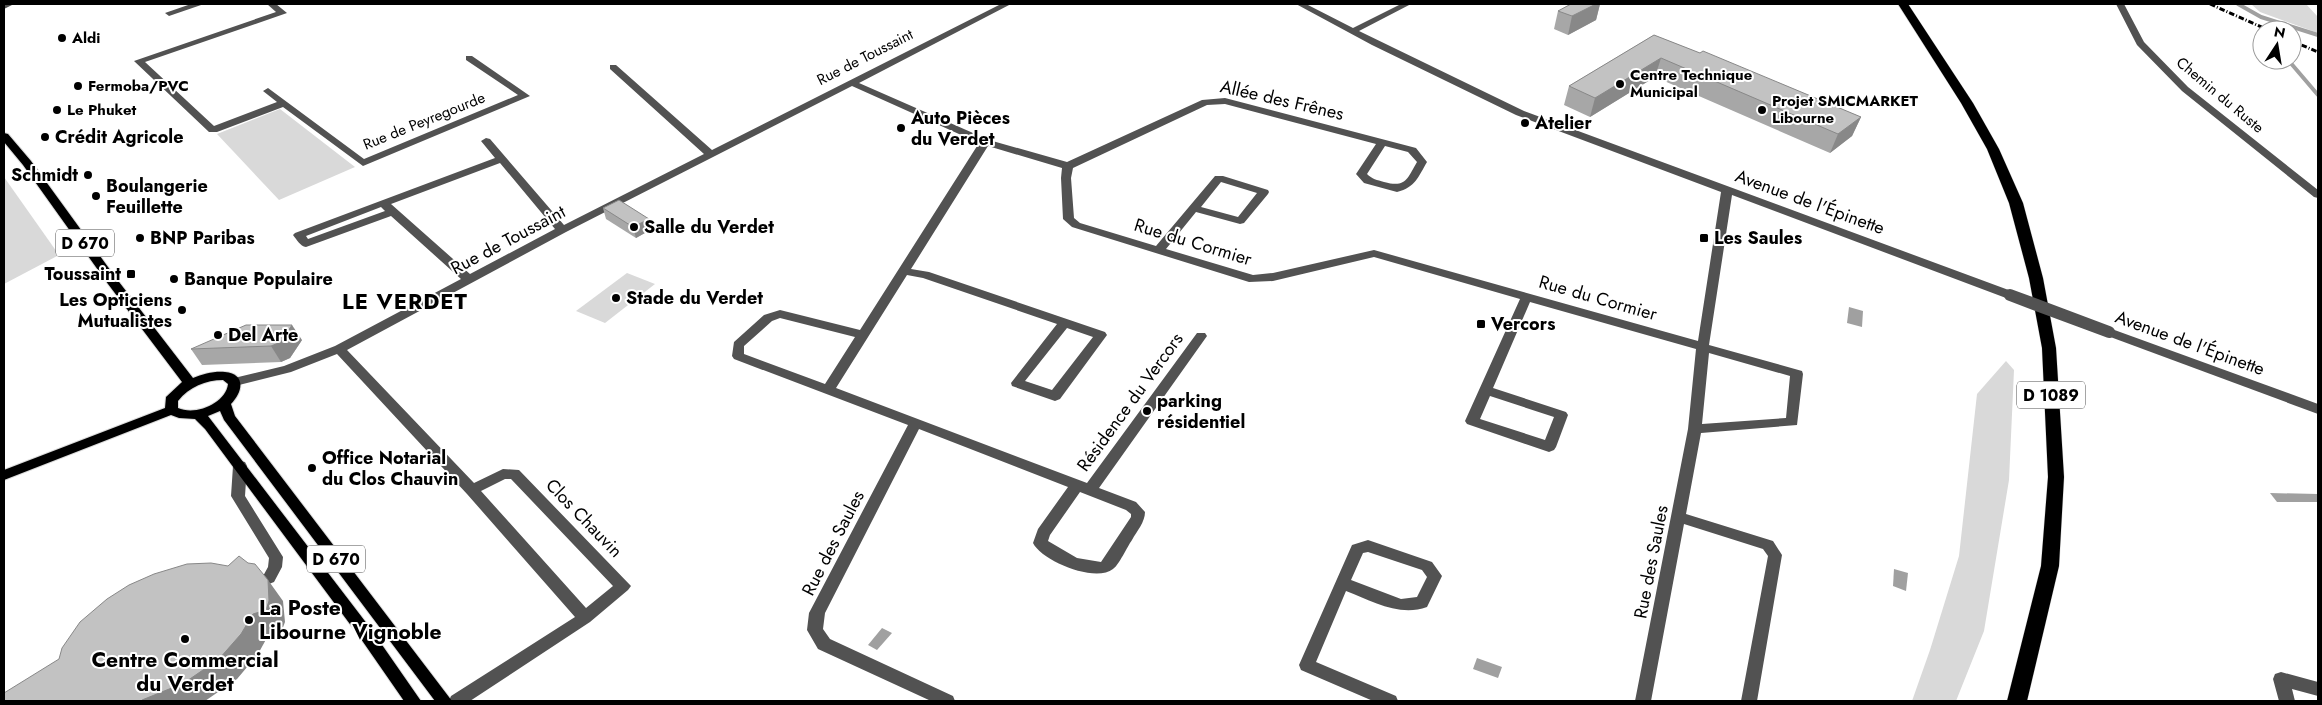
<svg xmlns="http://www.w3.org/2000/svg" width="2322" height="705" font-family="Jost,sans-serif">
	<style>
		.green { fill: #d9d9d9 }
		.water { fill: #a0a0a0 }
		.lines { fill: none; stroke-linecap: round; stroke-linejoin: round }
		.stream { stroke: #a0a0a0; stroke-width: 4 }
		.major-casing { stroke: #dbdbdb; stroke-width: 2 }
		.highway-casing { stroke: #dbdbdb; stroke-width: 1 }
		.minor { fill: #525252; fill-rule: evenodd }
		.major { fill: #000; fill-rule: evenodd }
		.highway { fill: #000; fill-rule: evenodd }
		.rail { stroke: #000; stroke-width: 3; stroke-dasharray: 5.5 2 1 2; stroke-linecap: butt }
		.minor-bridge { stroke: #525252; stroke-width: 12 }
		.wall { fill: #a7a7a7 }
		.shaded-wall { fill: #888 }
		.building { fill: #c2c2c2; stroke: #888 }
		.poi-dot { fill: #000; stroke: #fff; stroke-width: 2 }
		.labels { text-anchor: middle; stroke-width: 4; stroke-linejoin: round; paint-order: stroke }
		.far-poi-label { font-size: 15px; font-weight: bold; fill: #000; stroke: #fff; text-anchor: start }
		.far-street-label { font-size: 15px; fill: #000; stroke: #fff }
		.shield { fill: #fff; stroke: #4c4c4c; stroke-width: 1 }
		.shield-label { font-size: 16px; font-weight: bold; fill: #000 }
		.street-label { font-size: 18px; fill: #000; stroke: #fff }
		.poi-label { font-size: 18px; font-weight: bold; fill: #000; stroke: #fff; text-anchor: start }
		.near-poi-label { font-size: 21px; font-weight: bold; fill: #000; stroke: #fff; text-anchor: start }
		.district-label { font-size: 22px; font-weight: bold; letter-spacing: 1px; fill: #000; stroke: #fff }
	</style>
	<rect width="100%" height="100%" fill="#fff"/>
	<g class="green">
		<path d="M2251,4H2306L2318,17V33L2260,12Z"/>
		<path d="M280,109L355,167L279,200L217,134Z"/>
		<path d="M4,177L59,255L4,284Z"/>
		<path d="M627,273L655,284L605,323L576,311Z"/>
		<path d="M2006,361L2014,370L2009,480L1984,631L1956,701H1912L1930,650L1959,556L1977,394Z"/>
	</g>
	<g class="water">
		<path d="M1849,307L1863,311L1862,327L1847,323Z"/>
		<path d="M2270,493L2318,494V502H2277Z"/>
		<path d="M1894,569L1908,573L1906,591L1893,586Z"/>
		<path d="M882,628L892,633L877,650L868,645Z"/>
		<path d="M1477,658L1502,667L1498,678L1473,669Z"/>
	</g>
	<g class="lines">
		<g class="stream">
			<path d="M2238,4L2261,17L2318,35"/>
			<path d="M2292,60L2289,61L2318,95"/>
		</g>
		<defs>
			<path id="major" d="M4,133L8,134L31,161L116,278L193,378C203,374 214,371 225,372C246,374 243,392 231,404L235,416L452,701H435L224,420L220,411L208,416L371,629L421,701H404L361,639L205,429L195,419L179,418L171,415L4,480V470L165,408L166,397L182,382L108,284L23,165L4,142ZM223,380L228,384C226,403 196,416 178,408V401C189,387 206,380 223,380Z"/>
			<path id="highway" d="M1898,4H1908L1973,103L1999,149L2023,203L2043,278L2056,348L2064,477L2059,566L2027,701H2007L2041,566L2048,477L2042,348L2029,278L2009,203L1987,149L1961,103Z"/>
		</defs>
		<use href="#major" class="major-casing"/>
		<use href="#highway" class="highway-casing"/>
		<g class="minor">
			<path d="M4,4H14L4,9Z"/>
			<path d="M191,4H204L169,16L165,13Z"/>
			<path d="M267,4H276L287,13L145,62L214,126L277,102L263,91L268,88L364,159L518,95L466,60V56H472L530,96L363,166L283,107L217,132H209L134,61L276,12Z"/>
			<path d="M1001,4H1011L859,83L989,140L1067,162L1202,100L1225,98L1416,148L1427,162C1418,177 1416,187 1397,192L1364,183L1356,174L1376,144L1225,104L1207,105L1073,168L1071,178L1074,218L1080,223L1156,246L1215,176H1223L1268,190L1269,192L1268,194L1244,223L1240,224L1196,212L1166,249L1253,275L1273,273L1374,250L1698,341L1721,192L1516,115L1372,45L1296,4H1306L1353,28L1401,4H1411L1359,31L1524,111L2014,292L2016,295L2010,299L2006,298L1732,195L1709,345L1802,371L1803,374L1797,425L1701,433L1686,514L1773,541L1782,555L1757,701H1741L1768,556L1763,549L1684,524L1651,701H1635L1688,429L1696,349L1530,302L1493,388L1566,412L1568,415L1556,447L1554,450L1549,452L1467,424L1465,421L1520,299L1374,257L1273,281L1249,282L1072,227L1063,219L1061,178L1062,168L988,146L911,269L929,272L1105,332L1107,335L1060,399L1055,401L1012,386L1011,383L1057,324L923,278L907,275L836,388L1087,483L1197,333H1205L1207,336L1099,488L1136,502L1145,512C1145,522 1137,531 1132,540C1127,547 1119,565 1113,569C1095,583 1042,561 1033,543L1038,529L1068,487L919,429L825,613L823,629L830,639L953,696L955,701H931L818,649L807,630L809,613L908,425L734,359L732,356L734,342L764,315L780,310L860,330L979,143L852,86L566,232L347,350L474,483L503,469L519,470L631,586L628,590L590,622L470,701H449L451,696L575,617L467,494L337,354L291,372L235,386L230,385L229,382L230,379L284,366L335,346L461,279L391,216L306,247C300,246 297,240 293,235L295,233L495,158L481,141L486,138L490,139L564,225L704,154L610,69V65H616L712,150ZM1385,146L1408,152L1417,162C1407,179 1406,188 1384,182C1377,180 1372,179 1367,174ZM500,163L555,229L470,274L391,204ZM1221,182L1257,193L1238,217L1201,207ZM381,207L385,211L308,239L306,236ZM780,318L855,337L825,384L744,354V346L772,321ZM1067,328L1093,337L1052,390L1025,381ZM1709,353L1790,376L1786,418L1702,424ZM1490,396L1554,417L1545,440L1480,419ZM505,479H511L613,586L586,608L481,491ZM1080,492L1126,510L1131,514V517L1101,562L1077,558L1048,541L1050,535Z"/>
			<path d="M2116,4H2124L2144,42L2188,87L2318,190V198L2314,197L2182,91L2137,45Z"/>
			<path d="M2109,328L2318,404V414L2105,335L2103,332Z"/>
			<path d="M240,461L245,462L247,466L245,496L283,557L282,567L274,582L269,584L264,582L262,578L268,567L269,558L231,496L233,466L235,462Z"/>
			<path d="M1368,540L1432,562L1442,576L1427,607C1399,617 1372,601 1346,591L1316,662L1396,696L1398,701H1373L1301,670L1299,665L1352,545ZM1368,552L1422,570L1427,577L1417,597L1401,599L1351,580L1363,553Z"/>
			<path d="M2281,672L2318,682V696L2292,689L2295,701H2279L2273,679L2275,674Z"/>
		</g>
		<use href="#major" class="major"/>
		<use href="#highway" class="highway"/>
		<g class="rail">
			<path d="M2210,4L2268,30"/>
			<path d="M2292,41L2318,52"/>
		</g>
		<path class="minor-bridge" d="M2010,295L2109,332"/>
	</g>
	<g class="wall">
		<path d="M1571,4H1600L1596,20L1568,35L1554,29L1558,11Z"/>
		<path d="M1654,35L1861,117L1852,136L1830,153L1655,77L1590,117L1564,105L1569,86Z"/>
		<path d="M603,208L649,219L652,229L636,238L606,219Z"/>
		<path d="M302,340L290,358L281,362L202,365L191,349Z"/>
	</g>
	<g class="shaded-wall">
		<path d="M1596,4H1600L1596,20L1568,35L1572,16Z"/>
		<path d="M1661,58L1655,77L1590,117L1595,98Z"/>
		<path d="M1861,117L1852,136L1830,153L1838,134Z"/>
		<path d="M649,219L652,229L636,238L633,227Z"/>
		<path d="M292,325L302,340L290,358L281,362L271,346Z"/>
		<path d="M268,580L283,601L285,622L282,630L269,634L258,654L237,679L205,701H141L142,700Z"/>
	</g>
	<g class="building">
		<path d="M1571,4H1596L1572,16L1558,11Z"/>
		<path d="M1654,35L1700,53L1703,51L1861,117L1838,134L1661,58L1595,98L1569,86Z"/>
		<path d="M619,200L649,219L633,227L603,208Z"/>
		<path d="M246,325H292L281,342L271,346L191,349Z"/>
		<path d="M239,556L248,563L255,564L268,580L269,601L266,610L253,614L241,634L219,659L184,683L142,700L141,701H4V693L59,659L62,648L80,622L107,599L129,585L154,574L187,564L211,563L228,566Z"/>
	</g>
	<g class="poi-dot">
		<circle cx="62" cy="38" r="5"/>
		<circle cx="1620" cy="84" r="5"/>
		<circle cx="78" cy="86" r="5"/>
		<circle cx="57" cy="110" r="5"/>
		<circle cx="1762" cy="110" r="5"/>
		<circle cx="1525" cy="123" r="5"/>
		<circle cx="901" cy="128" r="5"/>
		<circle cx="45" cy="137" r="5"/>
		<circle cx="88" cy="175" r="5"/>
		<circle cx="96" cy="196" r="5"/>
		<circle cx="634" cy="227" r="5"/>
		<circle cx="140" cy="238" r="5"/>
		<rect x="1699" y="233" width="10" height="10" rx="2.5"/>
		<rect x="126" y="269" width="10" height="10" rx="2.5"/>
		<circle cx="174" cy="279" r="5"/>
		<circle cx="616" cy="298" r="5"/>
		<circle cx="182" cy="310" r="5"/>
		<rect x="1476" y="319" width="10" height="10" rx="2.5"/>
		<circle cx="218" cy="335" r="5"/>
		<circle cx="1147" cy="411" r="5"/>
		<circle cx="312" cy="468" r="5"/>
		<circle cx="249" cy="620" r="5"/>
		<circle cx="185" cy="639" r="5"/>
	</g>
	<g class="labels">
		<g class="far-poi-label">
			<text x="72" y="43">Aldi</text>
			<text x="1630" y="80">Centre Technique<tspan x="1630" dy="17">Municipal</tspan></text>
			<text x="88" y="91">Fermoba/PVC</text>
			<text x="1772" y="106">Projet SMICMARKET<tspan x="1772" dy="17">Libourne</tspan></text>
			<text x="67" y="115">Le Phuket</text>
		</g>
		<g class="far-street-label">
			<text transform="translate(865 57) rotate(-27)" y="5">Rue de Toussaint</text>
			<text transform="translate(2220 95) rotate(40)" y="5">Chemin du Ruste</text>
			<text transform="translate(424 121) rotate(-22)" y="5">Rue de Peyregourde</text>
		</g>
		<g class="shield">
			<rect x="56" y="229.5" width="58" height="27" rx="4"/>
			<rect x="2017" y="381.5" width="68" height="27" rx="4"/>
			<rect x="307" y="545.5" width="58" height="27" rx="4"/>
		</g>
		<g class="shield-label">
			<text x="85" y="249">D 670</text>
			<text x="2051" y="401">D 1089</text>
			<text x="336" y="565">D 670</text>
		</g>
		<g class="street-label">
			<text transform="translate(1282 100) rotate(13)" y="6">Allée des Frênes</text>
			<text transform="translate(1810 202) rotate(20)" y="6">Avenue de l'Épinette</text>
			<text transform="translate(508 240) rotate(-28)" y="6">Rue de Toussaint</text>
			<text transform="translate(1193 242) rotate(17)" y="6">Rue du Cormier</text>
			<text transform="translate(1598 298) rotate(16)" y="6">Rue du Cormier</text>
			<text transform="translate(2190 343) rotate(20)" y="6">Avenue de l'Épinette</text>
			<text transform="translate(1130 402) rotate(-54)" y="6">Résidence du Vercors</text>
			<text transform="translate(584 518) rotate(46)" y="6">Clos Chauvin</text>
			<text transform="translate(833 543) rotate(-63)" y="6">Rue des Saules</text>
			<text transform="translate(1651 562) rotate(-79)" y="6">Rue des Saules</text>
		</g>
		<g class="poi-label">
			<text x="911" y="124">Auto Pièces<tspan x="911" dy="21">du Verdet</tspan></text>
			<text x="1535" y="129">Atelier</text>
			<text x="55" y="143">Crédit Agricole</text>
			<text x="78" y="181" text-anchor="end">Schmidt</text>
			<text x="106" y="192">Boulangerie<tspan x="106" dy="21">Feuillette</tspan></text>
			<text x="644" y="233">Salle du Verdet</text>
			<text x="150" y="244">BNP Paribas</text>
			<text x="1714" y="244">Les Saules</text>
			<text x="121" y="280" text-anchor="end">Toussaint</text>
			<text x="184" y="285">Banque Populaire</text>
			<text x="626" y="304">Stade du Verdet</text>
			<text x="172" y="306" text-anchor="end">Les Opticiens<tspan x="172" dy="21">Mutualistes</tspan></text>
			<text x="1491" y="330">Vercors</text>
			<text x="228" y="341">Del Arte</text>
			<text x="1157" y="407">parking<tspan x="1157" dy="21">résidentiel</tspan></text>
			<text x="322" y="464">Office Notarial<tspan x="322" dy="21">du Clos Chauvin</tspan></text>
		</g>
		<g class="near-poi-label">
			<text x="259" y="615">La Poste<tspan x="259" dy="24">Libourne Vignoble</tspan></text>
			<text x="185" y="667" text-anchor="middle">Centre Commercial<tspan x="185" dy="24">du Verdet</tspan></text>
		</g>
		<g class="district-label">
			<text x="405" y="309">LE VERDET</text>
		</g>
	</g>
	<rect width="2322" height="705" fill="none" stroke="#000000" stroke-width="10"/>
	<g transform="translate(2277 45) rotate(12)"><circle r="24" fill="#ffffff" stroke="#999999"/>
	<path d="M0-4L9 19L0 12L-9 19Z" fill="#000000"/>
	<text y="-8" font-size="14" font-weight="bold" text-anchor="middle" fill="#000000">N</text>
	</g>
</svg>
